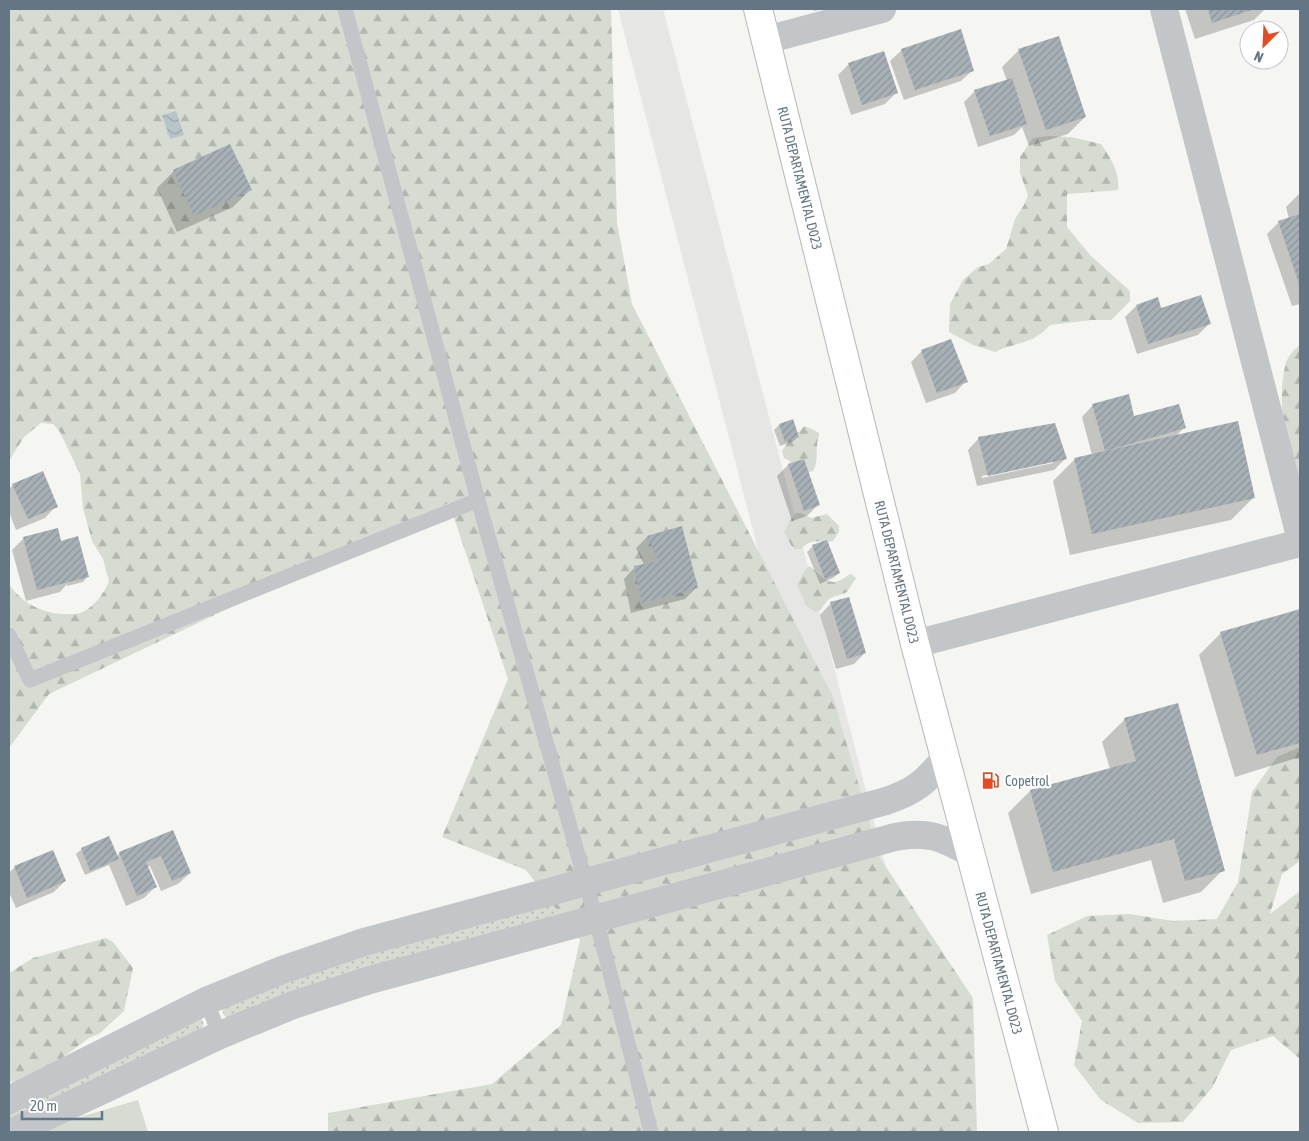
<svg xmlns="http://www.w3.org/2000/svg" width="1309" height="1141" font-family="'Asap Condensed',sans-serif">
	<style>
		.built { fill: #e6e7e5 }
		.grass { fill: url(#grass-dots) }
		.forest { fill: url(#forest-firs) }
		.pitch { fill: #d6dcd2 }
		.water { fill: url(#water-waves) }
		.shadow { fill: #0003; fill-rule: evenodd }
		.building { fill: url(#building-hatch) }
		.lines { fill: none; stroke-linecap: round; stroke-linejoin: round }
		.primary-casing { stroke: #b3b8bb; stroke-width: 30 }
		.lane { stroke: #c2c6c9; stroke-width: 15 }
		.street { stroke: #c2c6c9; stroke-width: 28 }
		.primary { stroke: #fff; stroke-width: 28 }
		.labels { text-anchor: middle; stroke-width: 5; stroke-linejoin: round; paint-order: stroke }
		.street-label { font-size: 14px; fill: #647683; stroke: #fff }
		.poi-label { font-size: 14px; fill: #647683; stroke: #fff; text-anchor: start }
	</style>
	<defs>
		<pattern id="grass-dots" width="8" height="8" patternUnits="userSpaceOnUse" patternTransform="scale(1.25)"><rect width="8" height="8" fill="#d6dcd2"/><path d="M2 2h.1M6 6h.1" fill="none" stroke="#b1b7b0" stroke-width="1.8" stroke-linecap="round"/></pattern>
		<pattern id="forest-firs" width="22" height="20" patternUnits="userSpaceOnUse" patternTransform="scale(1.25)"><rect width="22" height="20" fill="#d6dcd2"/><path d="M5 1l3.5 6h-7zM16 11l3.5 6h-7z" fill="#b1b7b0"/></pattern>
		<pattern id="water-waves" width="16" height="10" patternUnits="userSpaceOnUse" patternTransform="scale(1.25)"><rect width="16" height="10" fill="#b8c5c8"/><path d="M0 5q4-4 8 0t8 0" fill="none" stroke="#99a5a8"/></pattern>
		<pattern id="building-hatch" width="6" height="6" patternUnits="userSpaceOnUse" patternTransform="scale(1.25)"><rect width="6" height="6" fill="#a7b0b5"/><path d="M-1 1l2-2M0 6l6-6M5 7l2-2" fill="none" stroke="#8c9499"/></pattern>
	</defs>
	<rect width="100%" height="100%" fill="#f5f5f1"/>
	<path class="built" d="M618,9H663L889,879L846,889Z"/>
	<g class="grass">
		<path d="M565,899L574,912L227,1018C223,1015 222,1012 223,1007L366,953Z"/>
		<path d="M200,1018C204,1021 204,1025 202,1030L9,1124V1110Z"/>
	</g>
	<g class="forest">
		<path d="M9,9H611L617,222L632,304L833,697L880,858L973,998L977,1132H328V1113L492,1084L561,1025L580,940L526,870L442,837L508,679L449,503L49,694L9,748V584C22,604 45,615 69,614C73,614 77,614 81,613C95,606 103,595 109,581L103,559L92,541L83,508L80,474L60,432L53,424L41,423L24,437L9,461Z"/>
		<path d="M1048,136L1071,137L1101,144C1111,158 1120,173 1118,190L1067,194V227L1091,256L1130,291V301L1111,320H1091L1050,325C1031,346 1018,341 995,352L973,345L949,332L950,304L963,280L978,267L989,264L1006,249L1015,219L1024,205L1028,195L1020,173V157L1033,138Z"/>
		<path d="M1300,345V476L1289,469C1283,444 1278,388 1286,363C1288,356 1295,349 1300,345Z"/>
		<path d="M804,426L814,430L819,433C819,438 817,441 817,446C816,455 818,462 813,471C797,476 796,463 784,458L782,451L791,437L800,431Z"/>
		<path d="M796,513H801L811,518L827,514L839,526V532L833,541C819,544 813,537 801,549H795L791,545L784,532L789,522Z"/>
		<path d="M809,566C820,573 826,587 841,580C845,578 847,575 851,574L856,578L847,592C832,599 831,593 821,610L815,612L806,605L797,585L805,570Z"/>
		<path d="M1300,747V861L1282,874L1270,914L1300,891V1059L1273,1036L1231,1050L1212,1088L1183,1122L1138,1123L1101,1100L1074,1065L1082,1021L1055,981L1047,935L1087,916L1130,914L1173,921L1217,919L1238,882L1252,792L1277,757Z"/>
		<path d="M106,938L113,942L133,968L124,1011L99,1034L89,1038L51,1066L17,1081L9,1082V973L33,958Z"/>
	</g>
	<path class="pitch" d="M138,1100L148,1132H29Z"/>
	<path class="water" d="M176,111L184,135L170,139L162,115Z"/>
	<g class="shadow">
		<path d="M813,9H823L814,11Z"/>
		<path d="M1185,9H1265L1254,20L1195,39Z"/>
		<path d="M902,50L973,70L961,81L904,100L890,61Z"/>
		<path d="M1019,50L1085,117L1068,134L1029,146L1022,127L1014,135L978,147L964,102L975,91L1007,81L1002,67Z"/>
		<path d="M849,64L897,92L885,104L851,115L838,75Z"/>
		<path d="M174,171L250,190L233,207L177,232L157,188Z"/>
		<path d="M1300,193V304L1292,306L1267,234L1279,222L1289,219L1286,207Z"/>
		<path d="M1136,306L1209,324L1198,335L1137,354L1125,317Z"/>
		<path d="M922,351L966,381L955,393L926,403L911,362Z"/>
		<path d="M1093,405L1133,417L1184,428L1176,436L1253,498L1231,520L1070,555L1053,481L1075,459L1092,455L1082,417Z"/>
		<path d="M792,420L798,437L792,442L780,446L774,430L779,425Z"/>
		<path d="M979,438L1065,459L1054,470L977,486L968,450ZM1053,461V463L982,478V476Z"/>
		<path d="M803,460L818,505L807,516L792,521L777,476L788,465Z"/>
		<path d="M13,485L56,506L45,518L16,530L9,512V489Z"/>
		<path d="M681,528L696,588L685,599L631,613L624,579L635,567L644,565L636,548L647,537Z"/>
		<path d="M57,529L61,544L88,576L83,582L67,586V584L60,592L26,601L12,550L23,539Z"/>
		<path d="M813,546L839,573L833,578L820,584L807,552Z"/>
		<path d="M831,603L865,653L854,664L836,669L820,615Z"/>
		<path d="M1300,610V757L1235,777L1199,655L1221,633Z"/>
		<path d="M1177,705L1223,870L1201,892L1163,903L1151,860L1031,894L1008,813L1030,791L1110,769L1102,742L1124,720Z"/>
		<path d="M172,831L190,873L178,884L161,891L150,866L147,867L155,887L144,898L126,906L109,865L85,875L76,854L82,849L117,856L119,853Z"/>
		<path d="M53,851L65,881L54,892L16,908L9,892V873L15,867Z"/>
	</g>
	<g class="building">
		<path d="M1208,9H1255L1212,23Z"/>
		<path d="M961,29L974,71L915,90L901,49Z"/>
		<path d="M1059,36L1086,117L1046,130L1018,49Z"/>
		<path d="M884,51L898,93L862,105L848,63Z"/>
		<path d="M1012,78L1027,124L990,136L974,90Z"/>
		<path d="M230,144L252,190L194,216L173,170Z"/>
		<path d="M1300,214V287L1278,221Z"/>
		<path d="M1201,295L1211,324L1148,344L1136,305L1158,297L1161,308Z"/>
		<path d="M951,339L968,382L937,393L921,350Z"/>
		<path d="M1129,394L1134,416L1179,404L1186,428L1105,451L1092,404Z"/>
		<path d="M793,419L799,437L785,442L779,424Z"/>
		<path d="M1238,421L1255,498L1092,534L1074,458Z"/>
		<path d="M1055,423L1067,459L988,476L978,437Z"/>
		<path d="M804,459L820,505L804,511L788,464Z"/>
		<path d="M43,471L58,507L28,519L12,484Z"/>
		<path d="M682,526L698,588L642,603L634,566L659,561L647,536Z"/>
		<path d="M58,528L61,541L78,536L89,577L37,590L23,537Z"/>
		<path d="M827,540L840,573L825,579L812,545Z"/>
		<path d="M849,597L866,653L847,659L830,602Z"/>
		<path d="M1300,609V743L1257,755L1220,632Z"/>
		<path d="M1178,703L1225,871L1185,881L1174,839L1053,872L1030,790L1136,761L1124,718Z"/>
		<path d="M173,830L191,873L172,881L161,856L146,862L157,887L137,896L119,852Z"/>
		<path d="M109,836L119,859L90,871L81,848Z"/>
		<path d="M53,850L66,881L27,898L14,866Z"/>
	</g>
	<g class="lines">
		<defs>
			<path id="primary" d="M758,9L915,644L1044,1132"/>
		</defs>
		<use href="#primary" class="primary-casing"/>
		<g class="lane">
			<path d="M345,9L478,500L596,919L651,1132"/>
			<path d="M9,635L30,680L478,500"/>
			<path d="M206,1001L220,1035"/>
		</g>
		<g class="street">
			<path d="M1164,9L1300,536"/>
			<path d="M766,40L882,9"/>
			<path d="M915,644L1300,543"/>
			<path d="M9,1100L206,1001L282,970L364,942L886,801C916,791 925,782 945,759"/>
			<path d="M13,1132L220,1035L293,1005L370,980L895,837C928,831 942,837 970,853"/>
		</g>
		<use href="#primary" class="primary"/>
	</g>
	<defs>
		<symbol id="fuel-bare" viewBox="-9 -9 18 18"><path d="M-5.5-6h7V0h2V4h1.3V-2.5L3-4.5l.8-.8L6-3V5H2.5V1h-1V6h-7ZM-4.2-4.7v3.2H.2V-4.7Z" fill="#e64a21" stroke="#fff" stroke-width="2.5" paint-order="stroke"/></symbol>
	</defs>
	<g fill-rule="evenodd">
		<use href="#fuel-bare" x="978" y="768" width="25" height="25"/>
	</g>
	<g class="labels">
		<g class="street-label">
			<text transform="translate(800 178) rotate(76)" y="5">RUTA DEPARTAMENTAL D023</text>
			<text transform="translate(897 572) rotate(76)" y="5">RUTA DEPARTAMENTAL D023</text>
			<text transform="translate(999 963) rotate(75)" y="5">RUTA DEPARTAMENTAL D023</text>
		</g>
		<g class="poi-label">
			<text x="1005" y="786">Copetrol</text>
		</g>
	</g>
	<rect width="1309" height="1141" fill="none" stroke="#647683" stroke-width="20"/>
	<g transform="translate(1264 45) rotate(204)"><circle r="24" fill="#ffffff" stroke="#c1c8cd"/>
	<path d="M0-4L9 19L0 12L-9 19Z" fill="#e64a21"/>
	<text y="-8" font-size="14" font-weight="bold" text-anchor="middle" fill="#647683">N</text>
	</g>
	<path d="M22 1111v8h80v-8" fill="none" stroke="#647683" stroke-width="2.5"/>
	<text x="30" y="1111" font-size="15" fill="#647683" stroke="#ffffff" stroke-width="4" paint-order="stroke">20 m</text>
</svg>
